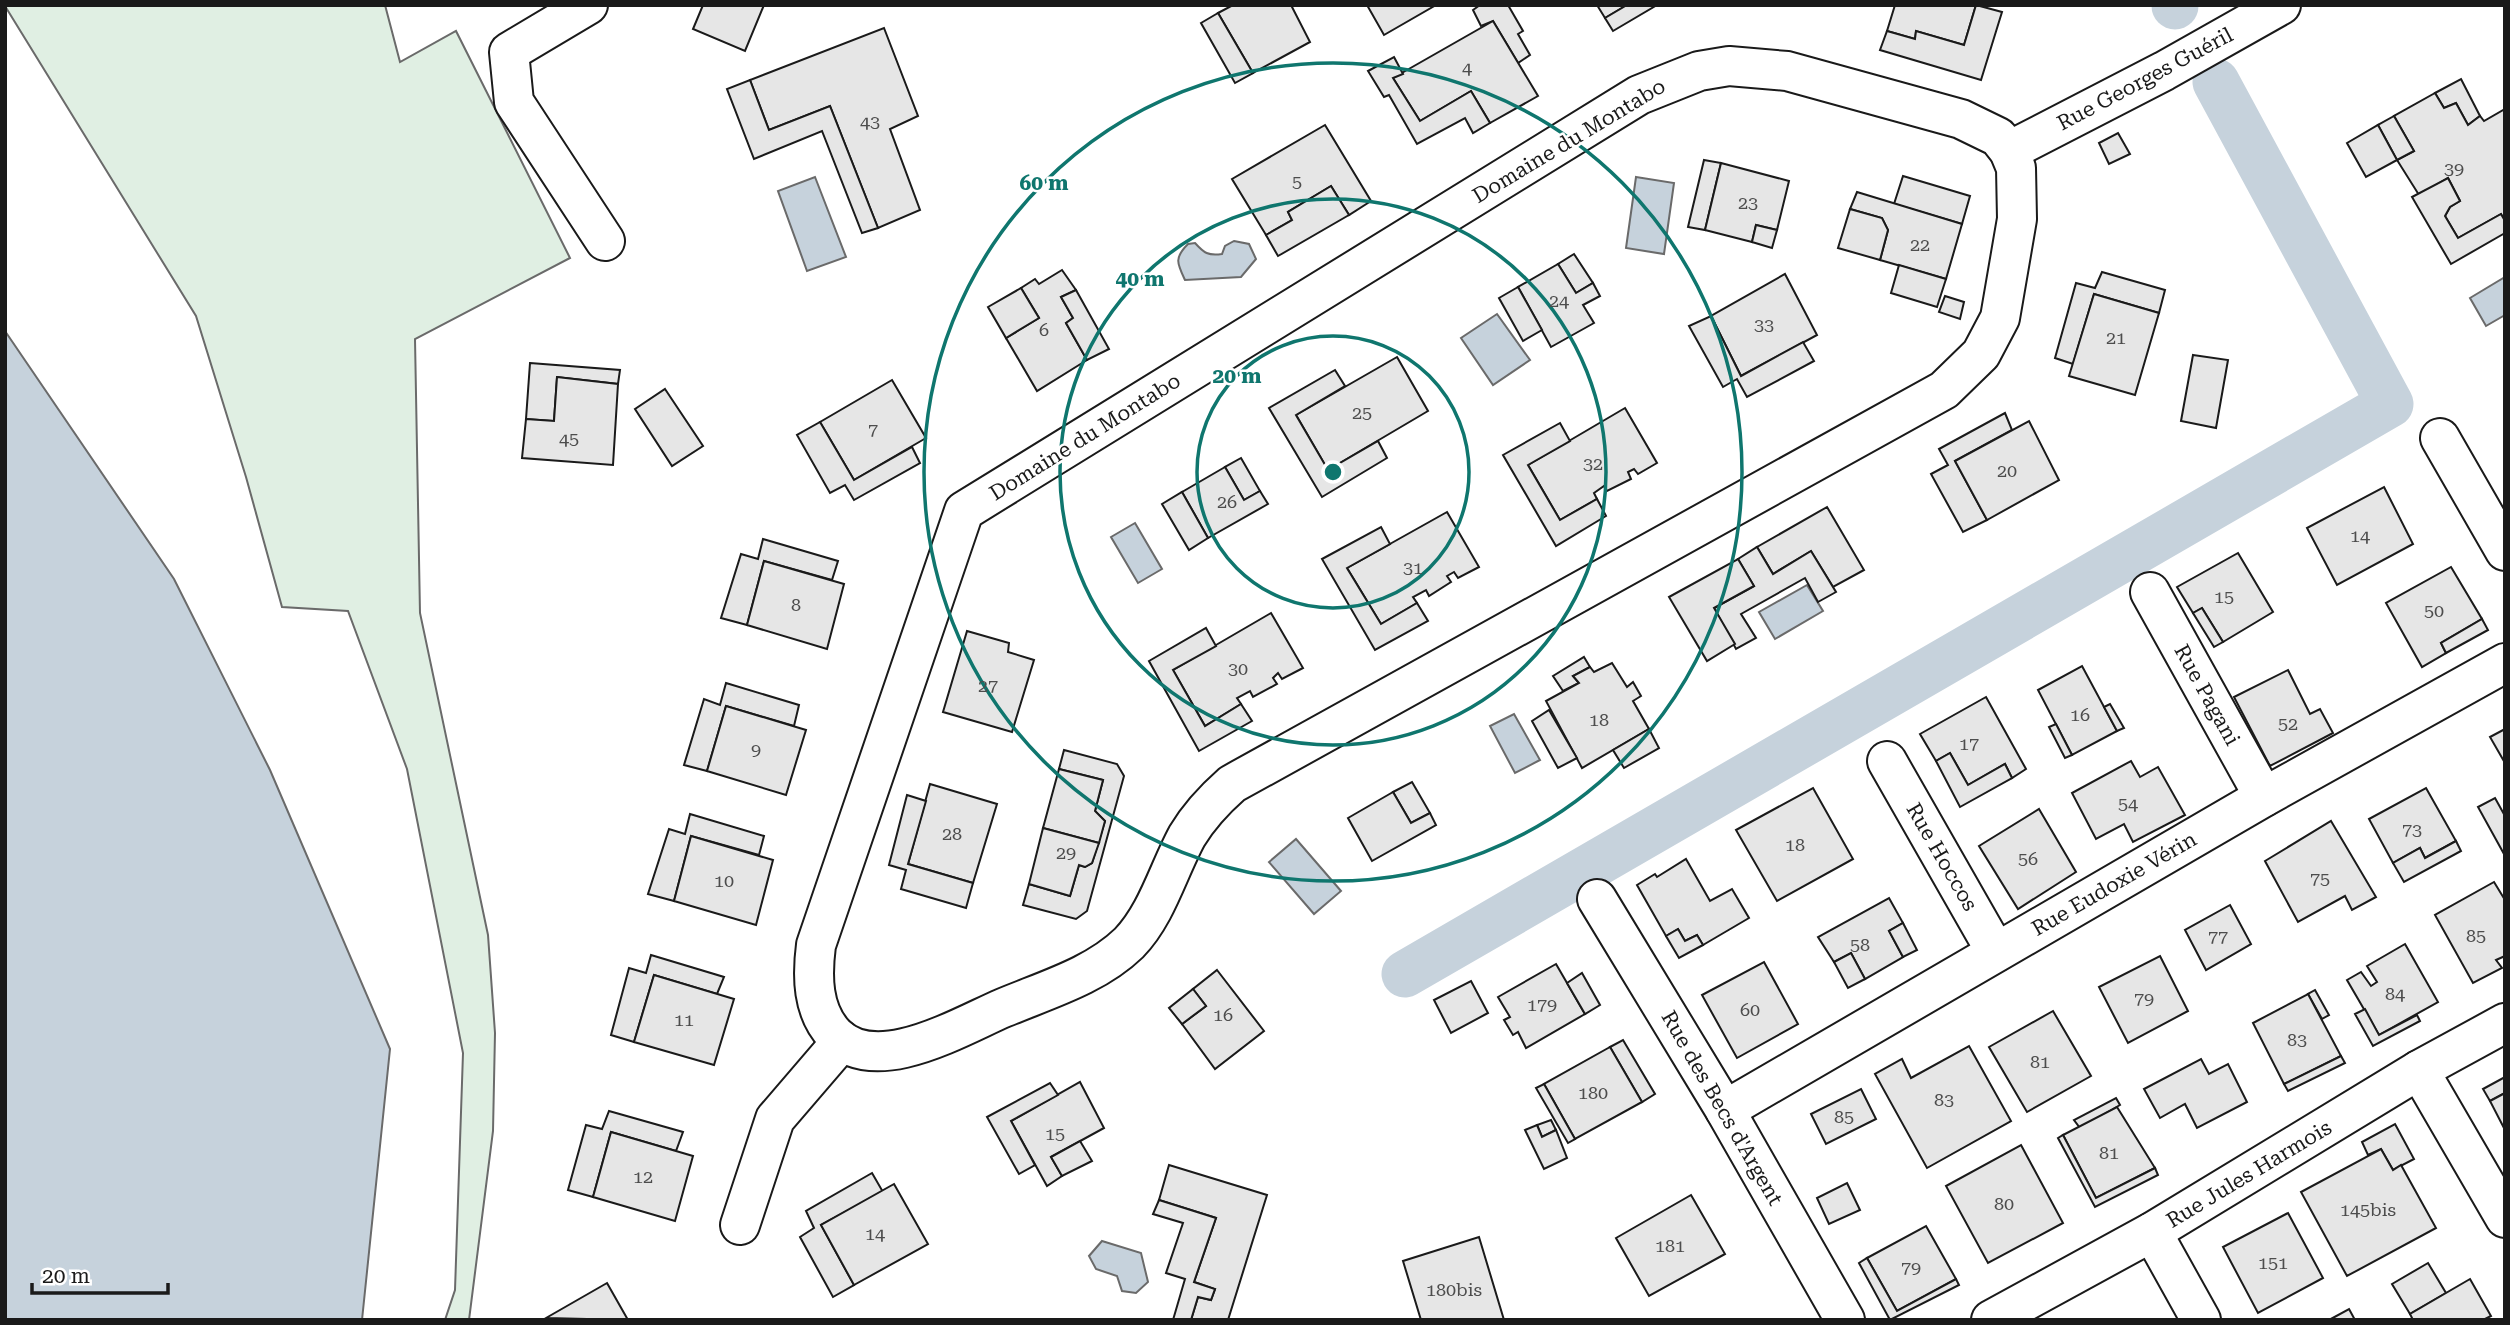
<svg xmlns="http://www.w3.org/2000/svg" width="2510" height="1325" font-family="'Roboto Serif',serif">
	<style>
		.green { fill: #e0efe3; stroke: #6a6a6a; stroke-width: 2 }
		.water { fill: #c6d2dc; stroke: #6a6a6a; stroke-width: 2 }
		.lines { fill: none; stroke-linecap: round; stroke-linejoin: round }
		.canal { stroke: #c6d2dc; stroke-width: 47 }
		.building { fill: #e6e6e6; stroke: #1a1a1a; stroke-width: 2 }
		.minor-casing { stroke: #1a1a1a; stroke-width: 42 }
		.minor { stroke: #fff; stroke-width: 38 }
		.ring { fill: none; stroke: #0f766e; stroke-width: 3.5 }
		.labels { text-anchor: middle; stroke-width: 5; stroke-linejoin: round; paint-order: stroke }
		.number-label { font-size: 18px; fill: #4d4d4d }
		.street-label { font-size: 21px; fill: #1a1a1a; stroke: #fff }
		.centre { fill: #0f766e; stroke: #fff; stroke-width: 3.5 }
		.ring-label { font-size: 21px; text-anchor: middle; font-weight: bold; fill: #0f766e; stroke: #fff; stroke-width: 5; stroke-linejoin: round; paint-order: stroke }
	</style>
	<rect width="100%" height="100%" fill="#fff"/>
	<path class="green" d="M385,5L400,62L456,31L570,258L415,339L420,613L488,935L495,1033L493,1131L469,1320H445L455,1290L463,1053L407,769L348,611L282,607L246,477L196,316L5,6Z"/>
	<g class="water">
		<path d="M815,177L846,257L807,271L778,191Z"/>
		<path d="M1636,177L1674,183L1664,254L1626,248Z"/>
		<path d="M1234,241L1249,244L1256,259L1241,277L1185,280C1177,263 1174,258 1188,244L1195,243C1204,253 1208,256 1222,254L1225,246Z"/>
		<path d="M2505,277V315L2486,326L2470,298Z"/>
		<path d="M1497,314L1530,360L1493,385L1461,338Z"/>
		<path d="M5,331L174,579L270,770L390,1049L362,1320H5Z"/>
		<path d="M1135,523L1162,569L1138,583L1111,537Z"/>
		<path d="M1807,585L1823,611L1775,639L1759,612Z"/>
		<path d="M1514,714L1540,760L1515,773L1490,726Z"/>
		<path d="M1296,839L1341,891L1314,914L1269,862Z"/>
		<path d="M1102,1241L1141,1253L1148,1282L1136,1293L1122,1291L1117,1276L1096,1269L1089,1256Z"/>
	</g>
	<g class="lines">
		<g class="canal">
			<path d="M2175,5V6"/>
			<path d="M1405,974L2390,404L2216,82"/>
		</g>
	</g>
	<g class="building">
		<path d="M703,5H764L745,51L693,29Z"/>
		<path d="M1291,5L1310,42L1253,73L1218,13L1233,5Z"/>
		<path d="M1367,5H1436L1384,35Z"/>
		<path d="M1480,5H1508L1523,31L1518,34L1530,55L1518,63L1493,21L1481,26L1473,10Z"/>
		<path d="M1597,5H1627L1605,18Z"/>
		<path d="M1627,5H1657L1613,31L1605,18Z"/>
		<path d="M1895,5H1976L1964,45L1916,31L1915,39L1887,31Z"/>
		<path d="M1976,5L2002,12L1981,80L1880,50L1887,31L1915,39L1916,31L1964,45Z"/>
		<path d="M1218,13L1253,73L1235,83L1201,23Z"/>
		<path d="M1493,21L1538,96L1490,123L1471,91L1420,121L1393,78Z"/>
		<path d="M884,28L918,116L890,129L920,210L878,228L830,106L769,130L750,80Z"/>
		<path d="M1394,57L1403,74L1393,78L1420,121L1471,91L1490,123L1473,133L1465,118L1417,144L1389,95L1384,97L1368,71Z"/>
		<path d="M2461,79L2480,116L2468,125L2456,103L2444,108L2435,93Z"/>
		<path d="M750,80L769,130L830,106L878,228L862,233L822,131L754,159L727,89Z"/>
		<path d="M2435,93L2444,108L2456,103L2468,125L2480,116L2484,121L2505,109V221L2501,214L2458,238L2445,216L2450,207L2460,201L2448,178L2419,195L2397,160L2414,151L2394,116Z"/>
		<path d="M2394,116L2414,151L2397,160L2378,125Z"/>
		<path d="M1325,125L1371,201L1349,215L1331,186L1288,212L1292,220L1266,235L1232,179Z"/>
		<path d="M2378,125L2397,160L2366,177L2347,143Z"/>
		<path d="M2118,133L2130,154L2109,164L2099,143Z"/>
		<path d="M1704,160L1721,163L1705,230L1688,227Z"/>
		<path d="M1721,163L1789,181L1777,230L1756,225L1752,242L1705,230Z"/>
		<path d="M1903,176L1970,196L1962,224L1894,204Z"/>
		<path d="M2448,178L2460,201L2450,207L2445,216L2458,238L2501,214L2505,221V233L2451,264L2412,197Z"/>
		<path d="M1331,186L1349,215L1278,256L1266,235L1292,220L1288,212Z"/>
		<path d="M1857,192L1962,224L1946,279L1880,260L1888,230L1882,218L1850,209Z"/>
		<path d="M1850,209L1882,218L1888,230L1880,260L1838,248Z"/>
		<path d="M1756,225L1777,230L1772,248L1752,242Z"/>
		<path d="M1574,254L1593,283L1576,293L1558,264Z"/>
		<path d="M1558,264L1576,293L1593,283L1600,296L1583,305L1594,323L1551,347L1518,287Z"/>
		<path d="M1899,265L1946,279L1937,307L1891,293Z"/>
		<path d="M1062,270L1076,290L1061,297L1073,318L1066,323L1087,360L1037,391L1006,338L1039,318L1021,288L1035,279L1039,284Z"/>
		<path d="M2102,272L2165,290L2159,313L2094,294L2073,364L2055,358L2076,283L2095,288Z"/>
		<path d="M1785,274L1817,335L1741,376L1711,316Z"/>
		<path d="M1518,287L1542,330L1523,341L1499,298Z"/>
		<path d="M1021,288L1039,318L1006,338L988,307Z"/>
		<path d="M1076,290L1109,349L1087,360L1066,323L1073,318L1061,297Z"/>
		<path d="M2094,294L2159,313L2135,395L2069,376Z"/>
		<path d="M1945,296L1964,302L1960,319L1939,312Z"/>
		<path d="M1711,316L1741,376L1803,342L1814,361L1747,397L1737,379L1723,387L1689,326Z"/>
		<path d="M2193,355L2228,360L2216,428L2181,421Z"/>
		<path d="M1397,357L1428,411L1328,470L1296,415Z"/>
		<path d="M530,363L620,370L618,384L557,377L554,421L526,419Z"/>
		<path d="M1335,370L1345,386L1296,415L1328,470L1378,441L1387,458L1322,497L1269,408Z"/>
		<path d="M557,377L618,384L613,465L522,458L526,419L554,421Z"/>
		<path d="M892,380L926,438L854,480L820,422Z"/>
		<path d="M665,389L703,446L672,466L635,409Z"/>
		<path d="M1625,408L1657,463L1638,474L1634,469L1628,472L1631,479L1607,491L1604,486L1594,493L1597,499L1560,520L1528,465Z"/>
		<path d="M2005,413L2012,430L1955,461L1987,520L1963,532L1931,474L1948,465L1939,449Z"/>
		<path d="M2029,421L2059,480L1987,520L1955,461Z"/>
		<path d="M820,422L854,480L912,447L920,463L854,500L845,485L830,493L797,435Z"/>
		<path d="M1560,423L1570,441L1528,465L1560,520L1597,499L1606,516L1556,546L1503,455Z"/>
		<path d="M1241,458L1260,491L1244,500L1225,467Z"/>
		<path d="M1225,467L1244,500L1260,491L1268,504L1208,538L1182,492Z"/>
		<path d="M2384,487L2413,544L2337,585L2307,528Z"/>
		<path d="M1182,492L1208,538L1189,550L1162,504Z"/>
		<path d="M1827,507L1864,570L1833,587L1811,551L1773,574L1757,547Z"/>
		<path d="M1447,512L1479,567L1458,578L1454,572L1447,576L1451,582L1429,596L1426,590L1413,597L1417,603L1381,624L1347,568Z"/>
		<path d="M1381,527L1390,544L1347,568L1381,624L1417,603L1428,621L1375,650L1322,559Z"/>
		<path d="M763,539L838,561L832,580L764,561L747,625L721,618L741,554L758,559Z"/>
		<path d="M1757,547L1773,574L1811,551L1836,592L1818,602L1805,578L1741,614L1756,638L1736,649L1714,608L1754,586L1738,559Z"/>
		<path d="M2238,553L2273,612L2223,642L2202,608L2193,613L2177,587Z"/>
		<path d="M1738,559L1754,586L1714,608L1735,644L1707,661L1669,597Z"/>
		<path d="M764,561L844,584L827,649L747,625Z"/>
		<path d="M2451,567L2482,619L2441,643L2446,653L2422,667L2386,603Z"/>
		<path d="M2202,608L2223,642L2214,647L2193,613Z"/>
		<path d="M1271,613L1303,668L1282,679L1278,673L1273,678L1277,684L1253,697L1250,691L1237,698L1241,704L1205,726L1173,670Z"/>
		<path d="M2482,619L2488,630L2446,653L2441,643Z"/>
		<path d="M1206,628L1216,646L1173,670L1205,726L1241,704L1252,721L1199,751L1149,661Z"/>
		<path d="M967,631L1009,643L1008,652L1034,660L1012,732L943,712Z"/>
		<path d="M1584,657L1590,667L1573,676L1579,683L1563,691L1553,676Z"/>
		<path d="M1612,663L1627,687L1633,682L1641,696L1633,701L1649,729L1582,768L1546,701L1579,683L1573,676L1590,667L1594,672Z"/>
		<path d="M2082,666L2117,731L2072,755L2038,690Z"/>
		<path d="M2288,670L2310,714L2320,709L2333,733L2270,766L2234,697Z"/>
		<path d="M726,683L799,705L794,726L726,706L707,771L684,765L704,699L720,705Z"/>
		<path d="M1986,697L2026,769L2012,778L2005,764L1968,785L1950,753L1936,761L1920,734Z"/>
		<path d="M2110,704L2124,728L2117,731L2104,707Z"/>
		<path d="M726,706L806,730L786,795L707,771Z"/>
		<path d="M1549,710L1577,758L1558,768L1532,721Z"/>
		<path d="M2056,724L2072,755L2065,758L2049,727Z"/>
		<path d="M1649,729L1659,748L1624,768L1613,750Z"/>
		<path d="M2505,729V763L2490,737Z"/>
		<path d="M1064,750L1117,764L1124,776L1087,911L1076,919L1023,905L1029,884L1070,896L1079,865L1085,867L1092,863L1105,821L1095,811L1103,780L1059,769Z"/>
		<path d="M1950,753L1968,785L2005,764L2012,778L1960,807L1936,761Z"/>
		<path d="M2131,761L2140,777L2158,767L2185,815L2133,842L2124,824L2096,839L2072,793Z"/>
		<path d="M1059,769L1103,780L1095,811L1105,821L1099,843L1043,828Z"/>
		<path d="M1412,782L1430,813L1411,823L1393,792Z"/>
		<path d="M930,784L997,804L973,883L908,864Z"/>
		<path d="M1813,788L1853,859L1777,901L1736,830Z"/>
		<path d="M2426,788L2456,841L2425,858L2420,848L2393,863L2369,819Z"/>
		<path d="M1393,792L1411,823L1430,813L1436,825L1372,861L1348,818Z"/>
		<path d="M907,795L926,801L908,864L973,883L966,908L901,889L906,870L889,865Z"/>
		<path d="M2495,798L2505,816L2504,854L2478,807Z"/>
		<path d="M2039,809L2076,872L2018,909L1979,846Z"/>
		<path d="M690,814L764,836L759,855L691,836L674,901L648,894L669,829L685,834Z"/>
		<path d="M2331,821L2376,897L2352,910L2345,896L2298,922L2265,861Z"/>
		<path d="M1043,828L1099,843L1092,863L1085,867L1079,865L1070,896L1029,884Z"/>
		<path d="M691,836L773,860L756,925L674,901Z"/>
		<path d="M2456,841L2461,851L2404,882L2393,863L2420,848L2425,858Z"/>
		<path d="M1686,859L1710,901L1732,889L1749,918L1703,945L1697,935L1685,941L1678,929L1666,936L1637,885L1655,874L1657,877Z"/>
		<path d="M2494,882L2505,900V956L2496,960L2502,968L2473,983L2435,915Z"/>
		<path d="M1889,898L1903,923L1889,931L1903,957L1865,979L1851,953L1834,962L1818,937Z"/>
		<path d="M2230,905L2251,944L2206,970L2185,930Z"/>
		<path d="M1903,923L1917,950L1903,957L1889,931Z"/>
		<path d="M1678,929L1685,941L1697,935L1703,945L1679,958L1666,936Z"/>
		<path d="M2405,944L2438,1002L2379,1035L2347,980L2361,972L2371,986L2377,982L2367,966Z"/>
		<path d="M1851,953L1865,979L1848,988L1834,962Z"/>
		<path d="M651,955L724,977L717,994L654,975L634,1042L611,1035L629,968L646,973Z"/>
		<path d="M2160,956L2188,1011L2128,1043L2099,987Z"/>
		<path d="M1764,962L1798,1024L1737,1058L1702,995Z"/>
		<path d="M1556,964L1585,1014L1526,1048L1518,1032L1513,1035L1504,1020L1510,1017L1498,997Z"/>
		<path d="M1217,970L1264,1031L1215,1069L1182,1024L1206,1006L1193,989Z"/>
		<path d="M1582,973L1600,1005L1585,1014L1567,983Z"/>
		<path d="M654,975L734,999L714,1065L634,1042Z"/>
		<path d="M1471,981L1488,1013L1451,1033L1434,1000Z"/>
		<path d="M1193,989L1206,1006L1182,1024L1169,1008Z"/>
		<path d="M2315,990L2329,1015L2322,1019L2308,994Z"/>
		<path d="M2308,994L2341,1056L2284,1084L2253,1023Z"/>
		<path d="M2365,1009L2379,1035L2417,1015L2420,1021L2373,1046L2355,1014Z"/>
		<path d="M2053,1011L2091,1076L2027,1112L1989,1047Z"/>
		<path d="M1623,1040L1655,1094L1642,1102L1610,1047Z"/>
		<path d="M1969,1046L2011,1121L1927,1168L1875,1074L1902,1059L1911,1078Z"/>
		<path d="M1610,1047L1642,1102L1575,1139L1544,1084Z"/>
		<path d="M2341,1056L2345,1063L2288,1091L2284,1084Z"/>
		<path d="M2201,1059L2209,1074L2228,1064L2247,1102L2197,1128L2185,1104L2160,1118L2144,1089Z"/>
		<path d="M2505,1077V1093L2490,1101L2483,1089Z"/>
		<path d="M1080,1082L1104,1128L1051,1157L1062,1176L1047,1186L1011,1121Z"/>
		<path d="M1050,1083L1058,1095L1011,1121L1035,1165L1019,1174L987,1117Z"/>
		<path d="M1544,1084L1575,1139L1568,1143L1536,1088Z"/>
		<path d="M1861,1089L1876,1119L1826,1144L1811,1114Z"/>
		<path d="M2505,1093V1130L2490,1101Z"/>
		<path d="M2116,1098L2120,1105L2080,1128L2074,1120Z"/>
		<path d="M2117,1107L2155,1168L2096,1198L2063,1135Z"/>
		<path d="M609,1111L683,1132L676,1151L611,1132L593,1197L568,1190L586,1125L602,1129Z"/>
		<path d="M1551,1120L1556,1130L1542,1137L1537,1125Z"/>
		<path d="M2395,1124L2414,1159L2393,1170L2381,1149L2368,1155L2362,1142Z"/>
		<path d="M1537,1125L1542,1137L1556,1130L1567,1158L1544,1169L1525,1130Z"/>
		<path d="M611,1132L693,1156L675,1221L593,1197Z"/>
		<path d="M2063,1135L2096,1198L2155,1168L2158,1175L2095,1207L2058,1138Z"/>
		<path d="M1080,1141L1092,1161L1062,1176L1051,1157Z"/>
		<path d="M2021,1145L2063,1223L1988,1263L1946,1186Z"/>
		<path d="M2381,1149L2393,1170L2401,1165L2436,1228L2347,1276L2301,1192Z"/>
		<path d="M1169,1165L1267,1195L1228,1320H1191L1198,1297L1211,1300L1215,1289L1194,1282L1216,1218L1159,1200Z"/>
		<path d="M872,1173L883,1192L821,1225L854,1285L833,1297L800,1237L814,1228L806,1211Z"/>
		<path d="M1847,1183L1860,1210L1829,1224L1817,1198Z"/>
		<path d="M894,1184L928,1244L854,1285L821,1225Z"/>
		<path d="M1691,1195L1725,1254L1649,1296L1616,1238Z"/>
		<path d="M1159,1200L1216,1218L1194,1282L1215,1289L1211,1300L1198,1297L1191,1320H1173L1185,1279L1166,1273L1183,1223L1153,1214Z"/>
		<path d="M2288,1213L2323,1278L2258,1313L2223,1247Z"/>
		<path d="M1926,1226L1956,1279L1897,1311L1867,1258Z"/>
		<path d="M1479,1237L1504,1320H1421L1403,1261Z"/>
		<path d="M1867,1258L1897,1311L1956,1279L1959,1285L1890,1320L1859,1263Z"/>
		<path d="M2428,1263L2446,1293L2410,1314L2392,1284Z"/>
		<path d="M2470,1279L2491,1316L2483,1320H2413L2410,1314Z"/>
		<path d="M607,1283L628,1320L546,1318Z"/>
		<path d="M2349,1309L2355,1320H2329Z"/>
	</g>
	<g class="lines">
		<defs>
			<g id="minor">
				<path d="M588,5L509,52L514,102L605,241"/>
				<path d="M1729,66L1787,71L1961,119L1998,137L2009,151L2016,168L2017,219L2000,318L1981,354L1944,390L1232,784C1215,799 1199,816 1187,836C1168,871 1157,914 1129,943C1095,976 1046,990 1003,1008C959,1027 876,1077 835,1035C812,1011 812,976 816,945L964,511L1639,95L1699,71Z"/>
				<path d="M2009,151L2164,71L2281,5"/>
				<path d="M2440,438L2505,551"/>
				<path d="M2150,592L2264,797"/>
				<path d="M1887,761L1996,952"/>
				<path d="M1597,899L1725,1110L1845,1320"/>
				<path d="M2419,1070L2505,1218"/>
				<path d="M1725,1110L2264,797L2505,663"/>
				<path d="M740,1225L775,1119L842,1041"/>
				<path d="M2152,1232L2201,1320"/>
				<path d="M1991,1320L2152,1232L2419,1070L2505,1023"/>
			</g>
		</defs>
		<use href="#minor" class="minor-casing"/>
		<use href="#minor" class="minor"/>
	</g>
	<g class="ring">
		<circle cx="1333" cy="472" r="136"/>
		<circle cx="1333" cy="472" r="273"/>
		<circle cx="1333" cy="472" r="409"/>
	</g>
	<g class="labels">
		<g class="number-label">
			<text x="1467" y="74">4</text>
			<text x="870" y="128">43</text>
			<text x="2454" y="175">39</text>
			<text x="1297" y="188">5</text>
			<text x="1748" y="209">23</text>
			<text x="1920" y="251">22</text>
			<text x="1559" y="307">24</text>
			<text x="1764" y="331">33</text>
			<text x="1044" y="336">6</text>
			<text x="2116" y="344">21</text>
			<text x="1362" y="419">25</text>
			<text x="873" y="436">7</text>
			<text x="569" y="445">45</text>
			<text x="1593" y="470">32</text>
			<text x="2007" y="477">20</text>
			<text x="1227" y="508">26</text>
			<text x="2360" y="542">14</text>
			<text x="1413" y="574">31</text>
			<text x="2224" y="603">15</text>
			<text x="796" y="611">8</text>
			<text x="2434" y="617">50</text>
			<text x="1238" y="675">30</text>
			<text x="988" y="692">27</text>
			<text x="2080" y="721">16</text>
			<text x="1599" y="726">18</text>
			<text x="2288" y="730">52</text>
			<text x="1969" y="750">17</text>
			<text x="756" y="756">9</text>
			<text x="2128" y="810">54</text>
			<text x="2412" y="836">73</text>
			<text x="952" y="840">28</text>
			<text x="1795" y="851">18</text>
			<text x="1066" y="859">29</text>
			<text x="2028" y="865">56</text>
			<text x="2320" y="885">75</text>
			<text x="724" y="887">10</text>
			<text x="2476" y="942">85</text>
			<text x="2218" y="943">77</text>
			<text x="1860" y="951">58</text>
			<text x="2395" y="1000">84</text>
			<text x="2144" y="1005">79</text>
			<text x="1542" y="1011">179</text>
			<text x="1750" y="1016">60</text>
			<text x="1223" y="1021">16</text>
			<text x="684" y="1026">11</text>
			<text x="2297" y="1046">83</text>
			<text x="2040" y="1068">81</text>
			<text x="1593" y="1099">180</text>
			<text x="1944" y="1106">83</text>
			<text x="1844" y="1123">85</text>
			<text x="1055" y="1140">15</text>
			<text x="2109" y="1159">81</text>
			<text x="643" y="1183">12</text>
			<text x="2004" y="1210">80</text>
			<text x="2368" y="1216">145bis</text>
			<text x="875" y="1240">14</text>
			<text x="1670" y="1252">181</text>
			<text x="2273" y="1269">151</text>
			<text x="1911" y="1274">79</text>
			<text x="1454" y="1296">180bis</text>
		</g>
		<g class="street-label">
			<text transform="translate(2145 79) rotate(-28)" y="7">Rue Georges Guéril</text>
			<text transform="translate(1569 141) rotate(-31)" y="7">Domaine du Montabo</text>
			<text transform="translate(1085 437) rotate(-32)" y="7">Domaine du Montabo</text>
			<text transform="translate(2207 695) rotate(61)" y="7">Rue Pagani</text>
			<text transform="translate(1942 857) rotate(60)" y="7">Rue Hoccos</text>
			<text transform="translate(2114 884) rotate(-30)" y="7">Rue Eudoxie Vérin</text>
			<text transform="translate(1722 1108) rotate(60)" y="7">Rue des Becs d'Argent</text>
			<text transform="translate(2249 1174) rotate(-31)" y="7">Rue Jules Harmois</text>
		</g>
	</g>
	<circle cx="1333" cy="472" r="10" class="centre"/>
	<g class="ring-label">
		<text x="1044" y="190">60 m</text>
		<text x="1140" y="286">40 m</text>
		<text x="1237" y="383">20 m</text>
	</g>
	<rect width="2510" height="1325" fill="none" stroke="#1a1a1a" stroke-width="14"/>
	<path d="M32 1283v10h136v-10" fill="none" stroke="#1a1a1a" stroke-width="3.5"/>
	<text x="42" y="1283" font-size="21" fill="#1a1a1a" stroke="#ffffff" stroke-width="5" paint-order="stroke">20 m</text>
</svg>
